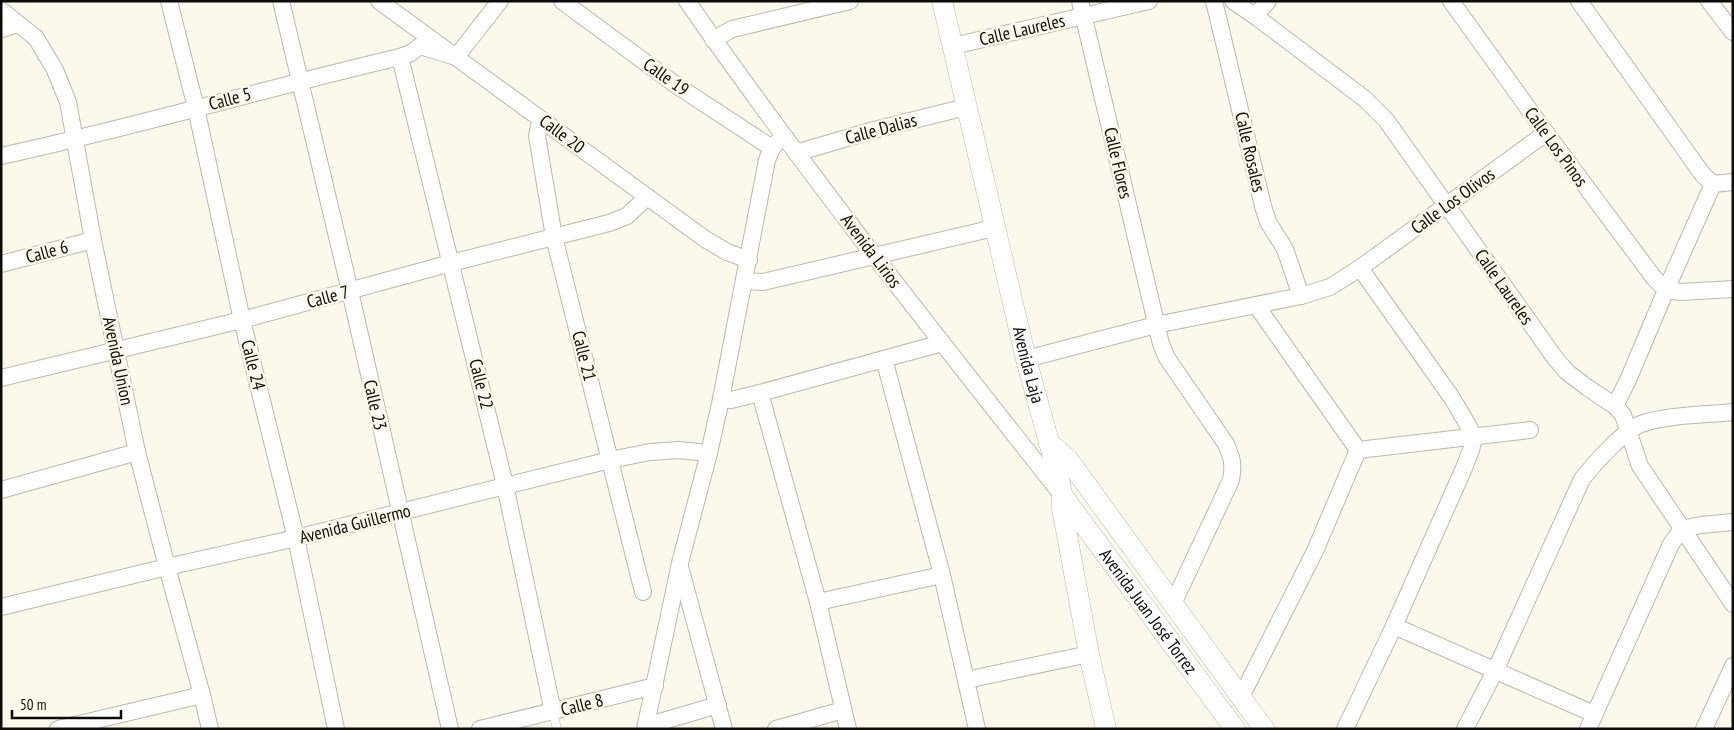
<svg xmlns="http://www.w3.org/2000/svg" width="1734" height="730" font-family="'PT Sans Narrow',sans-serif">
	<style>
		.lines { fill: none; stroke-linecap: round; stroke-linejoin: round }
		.service-casing { stroke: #b9b9ac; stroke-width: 9 }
		.minor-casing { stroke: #b9b9ac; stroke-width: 18 }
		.tertiary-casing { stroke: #b9b9ac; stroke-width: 21 }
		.service { stroke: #fff; stroke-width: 8 }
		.minor { stroke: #fff; stroke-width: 16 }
		.tertiary { stroke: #fff; stroke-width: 20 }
		.labels { text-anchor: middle; stroke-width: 5; stroke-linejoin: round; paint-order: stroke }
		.street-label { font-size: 18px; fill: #0c0c08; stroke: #faf9ec }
	</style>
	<rect width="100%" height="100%" fill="#faf9ec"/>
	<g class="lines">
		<defs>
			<path id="service" d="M553,712L557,729"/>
			<g id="minor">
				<path d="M169,1L196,108L242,320L296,538L336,729"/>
				<path d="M281,1L350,291L450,729"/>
				<path d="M379,1L705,239L727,252L749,260"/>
				<path d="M562,1L676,85L772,148"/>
				<path d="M687,1C805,171 934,333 1062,495"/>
				<path d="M1080,1L1161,344L1167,358L1226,444C1232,458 1234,464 1231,480L1173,604"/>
				<path d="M1214,1L1263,206L1268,222L1285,249L1301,296"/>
				<path d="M1233,1L1255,16L1365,99L1386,120L1555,358L1567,372L1588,388L1615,406L1623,415L1640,466L1733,604"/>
				<path d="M1451,1L1546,133L1654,278L1666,290L1681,292L1733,289"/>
				<path d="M1579,1L1703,175L1713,184L1733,182"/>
				<path d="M1709,1L1733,32"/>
				<path d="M1,10L36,38L55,70L68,102L93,240L137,452L167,567L202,695L210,729"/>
				<path d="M1255,16L1268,1"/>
				<path d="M1,29L18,24"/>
				<path d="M713,40L732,29L850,1"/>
				<path d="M953,46L1149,1"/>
				<path d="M400,57L505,485L553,712"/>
				<path d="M542,120L539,126L537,136L554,237L643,592"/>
				<path d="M796,153L874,130L966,107"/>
				<path d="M1,156C135,127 267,88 400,57L411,53L420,46L456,57L500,1"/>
				<path d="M1,264L93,240"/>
				<path d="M745,281L763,282L994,228"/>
				<path d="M884,359L942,575L977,729"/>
				<path d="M1026,359L1156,325L1301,296L1330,287L1360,268L1546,133"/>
				<path d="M1,378L242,320L451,263L609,223L627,216L646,198"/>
				<path d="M760,393L818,602L848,729"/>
				<path d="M721,399L731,400L760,393L942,343"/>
				<path d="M1615,406L1628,380L1666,290L1713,184"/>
				<path d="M1358,450L1530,430"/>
				<path d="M1,490L137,452"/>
				<path d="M680,567L724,729"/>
				<path d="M818,602L942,575"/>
				<path d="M1,607L167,567L296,538L610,460L650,452L678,450L709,453"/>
				<path d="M1394,626L1594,714"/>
				<path d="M966,680L1089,654"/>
				<path d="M1241,697L1315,551L1358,450L1256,305"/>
				<path d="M646,726L718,705"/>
				<path d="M58,729L202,695"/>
				<path d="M480,729L655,686"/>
				<path d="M645,729L680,563L709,453L721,399L767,160L772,148L783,136"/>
				<path d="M776,729L843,710"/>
				<path d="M1345,729L1394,626L1464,468L1471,450L1474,437L1465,420L1452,398L1360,268"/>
				<path d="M1465,729L1495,671L1582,479C1594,464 1623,431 1641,424C1665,415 1706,415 1733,412"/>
				<path d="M1588,729L1671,544L1682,529L1701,525L1733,522"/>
				<path d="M1704,729L1733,666"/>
			</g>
			<g id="tertiary">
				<path id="s1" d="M942,1L1026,359L1059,478L1062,495V508L1089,654L1106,729"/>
				<path d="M1049,443L1067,458L1264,729"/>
				<path id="s2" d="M1062,495L1235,729"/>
			</g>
		</defs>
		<use href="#service" class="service-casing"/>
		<use href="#minor" class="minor-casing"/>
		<use href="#tertiary" class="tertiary-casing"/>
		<use href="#service" class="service"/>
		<use href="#minor" class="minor"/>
		<use href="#tertiary" class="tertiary"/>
	</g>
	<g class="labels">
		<g class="street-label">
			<text transform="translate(1022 30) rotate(-13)" y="6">Calle Laureles</text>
			<text transform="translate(666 77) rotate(35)" y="6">Calle 19</text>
			<text transform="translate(230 99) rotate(-15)" y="6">Calle 5</text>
			<text transform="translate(881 129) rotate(-15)" y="6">Calle Dalias</text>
			<text transform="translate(562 134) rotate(37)" y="6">Calle 20</text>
			<text transform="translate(1556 147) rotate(54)" y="6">Calle Los Pinos</text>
			<text transform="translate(1250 152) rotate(77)" y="6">Calle Rosales</text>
			<text transform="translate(1118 163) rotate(77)" y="6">Calle Flores</text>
			<text transform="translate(1453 201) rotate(-36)" y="6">Calle Los Olivos</text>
			<text transform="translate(871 251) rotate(53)" y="6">Avenida Lirios</text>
			<text transform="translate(47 252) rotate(-15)" y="6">Calle 6</text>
			<text transform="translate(1504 287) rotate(55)" y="6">Calle Laureles</text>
			<text transform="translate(328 297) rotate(-15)" y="6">Calle 7</text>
			<text transform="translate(584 356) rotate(76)" y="6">Calle 21</text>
			<text transform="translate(118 361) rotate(78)" y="6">Avenida Union</text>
			<text dy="6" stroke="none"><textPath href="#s1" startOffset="374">Avenida Laja</textPath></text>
			<text transform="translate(253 365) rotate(76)" y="6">Calle 24</text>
			<text transform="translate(481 384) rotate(76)" y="6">Calle 22</text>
			<text transform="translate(375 405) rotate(77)" y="6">Calle 23</text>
			<text transform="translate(355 524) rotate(-14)" y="6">Avenida Guillermo</text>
			<text dy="6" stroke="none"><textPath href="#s2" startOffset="145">Avenida Juan José Torrez</textPath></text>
			<text transform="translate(582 705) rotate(-14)" y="6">Calle 8</text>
		</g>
	</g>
	<rect width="1734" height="730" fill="none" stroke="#0c0c08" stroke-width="5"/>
	<path d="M12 710v8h109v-8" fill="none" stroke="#0c0c08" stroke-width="2.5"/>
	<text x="20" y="710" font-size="15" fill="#0c0c08" stroke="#faf9ec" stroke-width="4" paint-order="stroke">50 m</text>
</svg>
